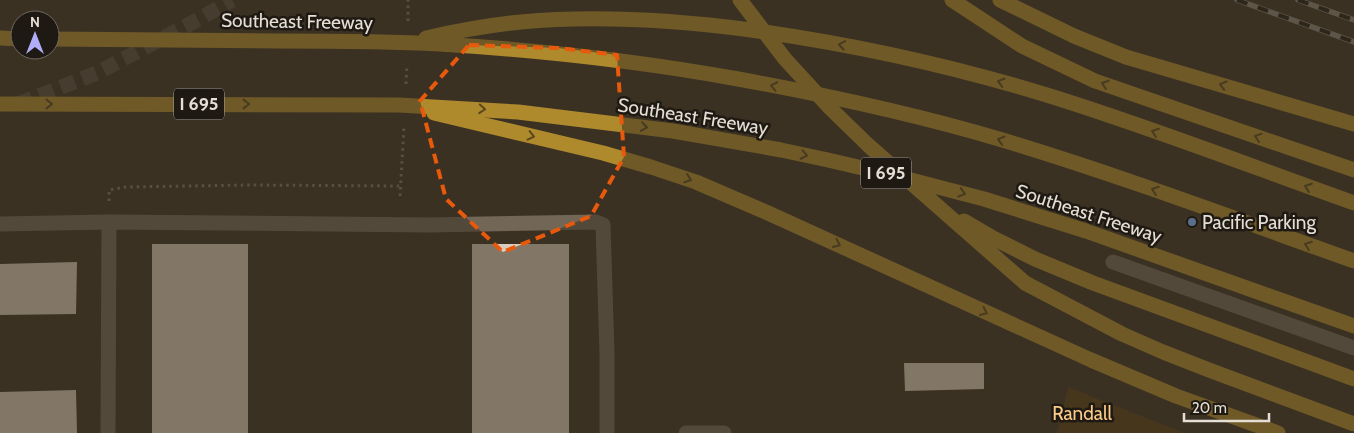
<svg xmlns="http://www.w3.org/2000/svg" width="1354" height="433" font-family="Cabin,sans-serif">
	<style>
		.green { fill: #563c15 }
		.building { fill: #d9ccba }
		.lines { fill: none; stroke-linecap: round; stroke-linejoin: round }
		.highway-tunnel { stroke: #544b3e; stroke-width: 15; stroke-dasharray: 15 8; stroke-linecap: butt }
		.path { stroke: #7d7468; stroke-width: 3; stroke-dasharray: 2.5 4; stroke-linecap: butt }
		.minor { stroke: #726657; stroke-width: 15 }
		.highway { stroke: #ae8a2d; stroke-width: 15 }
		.rail-casing { stroke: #8b8276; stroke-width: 5.5 }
		.rail { stroke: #1e1a13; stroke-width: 4; stroke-dasharray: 11; stroke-linecap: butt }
		.oneway { stroke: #58471d }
		.marked { fill: none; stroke: #e8590c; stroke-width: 4; stroke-dasharray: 10 6; stroke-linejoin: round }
		.service-dot { fill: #5c6f8a; stroke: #1e1a13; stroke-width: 2 }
		.labels { text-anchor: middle; stroke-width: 5; stroke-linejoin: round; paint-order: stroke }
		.shield { fill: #1e1a13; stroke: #a9a39b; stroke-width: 1 }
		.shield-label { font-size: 18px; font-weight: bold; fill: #e5ded5 }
		.street-label { font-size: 19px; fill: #e5ded5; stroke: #1e1a13 }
		.poi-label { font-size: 19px; fill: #e5ded5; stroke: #1e1a13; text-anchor: start }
		.park-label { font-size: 19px; fill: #fccb88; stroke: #1e1a13 }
	</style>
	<rect width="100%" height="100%" fill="#3b3123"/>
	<path class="green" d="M1068,387L1184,433H1057Z"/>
	<g class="building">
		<rect x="152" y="244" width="96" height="189"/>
		<rect x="472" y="244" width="97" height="189"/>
		<path d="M77,262L76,314L0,315V264Z"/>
		<path d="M904,363H984V389L905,391Z"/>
		<path d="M76,390L77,433H0V392Z"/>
	</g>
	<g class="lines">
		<path class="highway-tunnel" d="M18,104L97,73L201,18L232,0"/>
		<g class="path">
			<path d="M408,21V0"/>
			<path d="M406,84L407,65"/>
			<path d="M400,196L404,127"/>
			<path d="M109,201V190L126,187L250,185L400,186"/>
		</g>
		<g class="minor">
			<path d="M0,224L109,222"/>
			<path d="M1113,262L1354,348"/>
			<path d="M108,433L109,222L430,225L596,222L603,225L607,353V433"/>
			<path d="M686,433H724"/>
		</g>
		<g class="highway">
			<path d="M740,0L785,59L830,108L868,145L1025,283L1122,334L1163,352L1209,370L1354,424"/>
			<path d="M952,0L1022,46L1095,81L1354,170"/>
			<path d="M1000,0L1074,36L1126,57L1354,124"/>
			<path d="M0,38L20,39"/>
			<path d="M426,38C457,31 489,25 521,22C597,15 675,20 751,30C852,44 953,66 1050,96C1153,128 1253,167 1354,203"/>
			<path d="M50,39C126,39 202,40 278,41C331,41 385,41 439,44C539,50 639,61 738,79C826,95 914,114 999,139C1119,175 1236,219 1354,261"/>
			<path d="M0,104L399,105L518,112L673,131L781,150L828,160L884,173L984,199L1086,231L1354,326"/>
			<path d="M434,113L603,153L651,167L696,182L768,213L1091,360L1176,396L1278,433"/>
			<path d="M964,221L993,238L1035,259L1093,283L1354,379"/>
		</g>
		<defs>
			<g id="rail">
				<path d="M1237,0L1354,42"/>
				<path d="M1298,0L1354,20"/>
			</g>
		</defs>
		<use href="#rail" class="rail-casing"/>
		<use href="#rail" class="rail"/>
	</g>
	<defs><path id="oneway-chevron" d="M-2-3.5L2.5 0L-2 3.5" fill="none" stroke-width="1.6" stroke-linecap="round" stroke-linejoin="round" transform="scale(1.25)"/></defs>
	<g class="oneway">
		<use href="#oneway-chevron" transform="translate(842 45) rotate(-170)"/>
		<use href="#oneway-chevron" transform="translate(1001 82) rotate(-164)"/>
		<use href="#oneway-chevron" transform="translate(1105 84) rotate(-160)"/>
		<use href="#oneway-chevron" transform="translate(1223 85) rotate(-164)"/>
		<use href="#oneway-chevron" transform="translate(774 86) rotate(-168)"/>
		<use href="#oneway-chevron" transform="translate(49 104)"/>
		<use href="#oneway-chevron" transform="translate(246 104)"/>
		<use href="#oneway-chevron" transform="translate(482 109) rotate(4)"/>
		<use href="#oneway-chevron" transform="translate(644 127) rotate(8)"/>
		<use href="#oneway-chevron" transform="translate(1155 132) rotate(-160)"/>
		<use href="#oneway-chevron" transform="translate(531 136) rotate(13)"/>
		<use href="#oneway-chevron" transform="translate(1258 137) rotate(-161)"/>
		<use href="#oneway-chevron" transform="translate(1001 140) rotate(-164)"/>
		<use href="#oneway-chevron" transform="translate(804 155) rotate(12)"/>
		<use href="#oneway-chevron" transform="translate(688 179) rotate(19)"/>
		<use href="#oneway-chevron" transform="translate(1308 187) rotate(-160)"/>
		<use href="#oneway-chevron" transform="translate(1155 190) rotate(-160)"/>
		<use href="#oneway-chevron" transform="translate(962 193) rotate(16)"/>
		<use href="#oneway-chevron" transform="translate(837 244) rotate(25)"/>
		<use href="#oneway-chevron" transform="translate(1308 245) rotate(-160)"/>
		<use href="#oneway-chevron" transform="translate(984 312) rotate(25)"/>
	</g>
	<path d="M0 0H1354V433H0ZM469,45L558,48L617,55L624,157L591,216L503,252L446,199L420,101Z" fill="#3b3123" fill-opacity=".55" fill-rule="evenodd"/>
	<path class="marked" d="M469,45L558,48L617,55L624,157L591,216L503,252L446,199L420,101Z"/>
	<circle class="service-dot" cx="1192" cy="222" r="5"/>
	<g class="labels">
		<g class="shield">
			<rect x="174" y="88.5" width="50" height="31" rx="4"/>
			<rect x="861" y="157.5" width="50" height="31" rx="4"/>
		</g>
		<g class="shield-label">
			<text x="199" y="110">I 695</text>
			<text x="886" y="179">I 695</text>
		</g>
		<g class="street-label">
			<text transform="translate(297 21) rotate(1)" y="7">Southeast Freeway</text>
			<text transform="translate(693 116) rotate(9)" y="7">Southeast Freeway</text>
			<text transform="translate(1089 213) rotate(18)" y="7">Southeast Freeway</text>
		</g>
		<g class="poi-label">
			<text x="1202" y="229">Pacific Parking</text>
		</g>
		<g class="park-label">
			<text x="1082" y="420">Randall</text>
		</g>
	</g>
	<g transform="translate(35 35)"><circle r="24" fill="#1e1a13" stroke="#6e6861"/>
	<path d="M0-4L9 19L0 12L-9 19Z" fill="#b2adf9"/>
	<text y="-8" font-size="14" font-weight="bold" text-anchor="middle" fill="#e5ded5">N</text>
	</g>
	<path d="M1184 413v8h85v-8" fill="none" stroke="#e5ded5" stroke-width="2.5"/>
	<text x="1192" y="413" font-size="15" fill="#e5ded5" stroke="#1e1a13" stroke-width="4" paint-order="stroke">20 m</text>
</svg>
